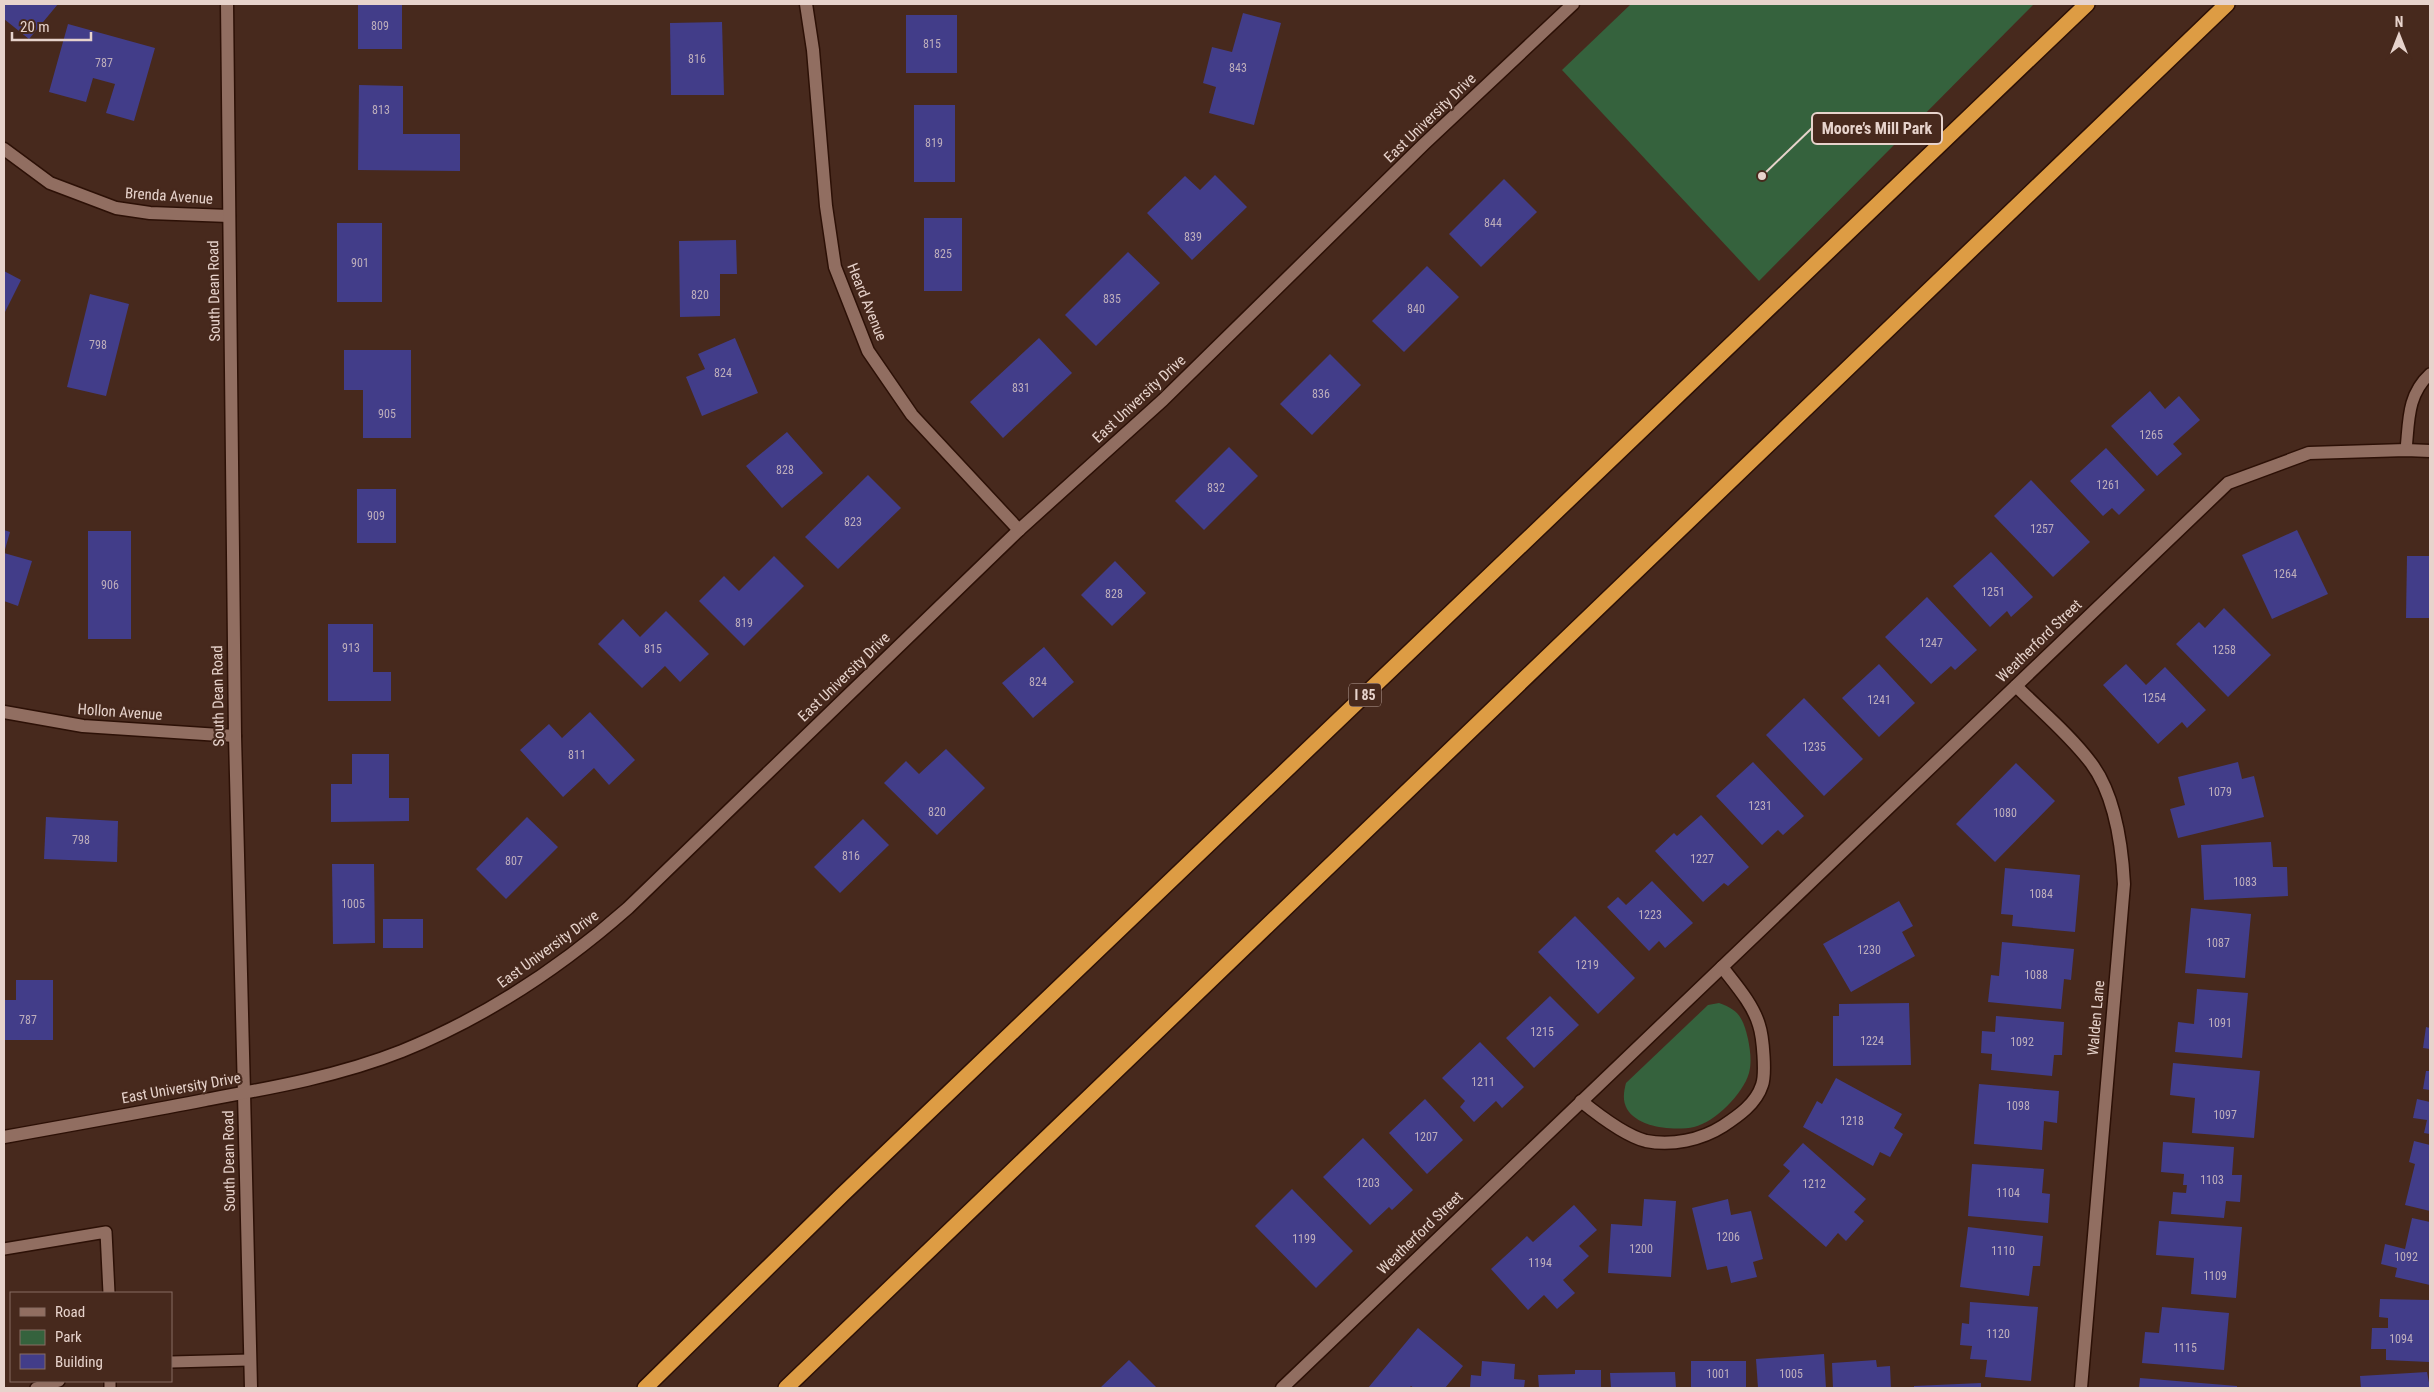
<svg xmlns="http://www.w3.org/2000/svg" width="2434" height="1392" font-family="'Roboto Condensed',sans-serif">
	<style>
		.green { fill: #35623d }
		.building { fill: #423d89 }
		.lines { fill: none; stroke-linecap: round; stroke-linejoin: round }
		.service-casing { stroke: #2c1006; stroke-width: 14 }
		.minor-casing { stroke: #2c1006; stroke-width: 15 }
		.tertiary-casing { stroke: #2c1006; stroke-width: 15 }
		.secondary-casing { stroke: #2c1006; stroke-width: 15 }
		.motorway-casing { stroke: #2c1006; stroke-width: 18 }
		.service { stroke: #916e61; stroke-width: 11 }
		.minor { stroke: #916e61; stroke-width: 12 }
		.tertiary { stroke: #916e61; stroke-width: 12 }
		.secondary { stroke: #916e61; stroke-width: 12 }
		.motorway { stroke: #dd9c44; stroke-width: 15 }
		.labels { text-anchor: middle; stroke-width: 4.5; stroke-linejoin: round; paint-order: stroke }
		.number-label { font-size: 12px; fill: #beaebb }
		.shield { fill: #47291d; stroke: #b7a098; stroke-width: 1 }
		.shield-label { font-size: 14px; font-weight: bold; fill: #e7d3cc }
		.street-label { font-size: 15px; fill: #e7d3cc; stroke: #47291d }
		.leader { fill: none; stroke: #e7d3cc; stroke-width: 2 }
		.callout-dot { fill: #e7d3cc; stroke: #47291d; stroke-width: 2 }
		.callout { fill: #47291d; stroke: #e7d3cc; stroke-width: 2 }
		.callout-label { font-size: 16px; text-anchor: middle; font-weight: bold; fill: #e7d3cc }
	</style>
	<rect width="100%" height="100%" fill="#47291d"/>
	<g class="green">
		<path d="M1631,4H2034L1759,281L1562,70Z"/>
		<path d="M1719,1003C1739,1010 1743,1018 1748,1039C1750,1049 1752,1062 1749,1073C1743,1094 1715,1122 1694,1127C1675,1131 1638,1128 1627,1109C1622,1100 1624,1091 1626,1083L1708,1005Z"/>
	</g>
	<g class="building">
		<path d="M4,4H58L29,39L4,19Z"/>
		<rect x="358" y="4" width="44" height="45"/>
		<path d="M1243,13L1281,23L1254,125L1209,113L1216,87L1203,83L1212,47L1232,52Z"/>
		<rect x="906" y="15" width="51" height="58"/>
		<path d="M722,22L724,95H671L670,23Z"/>
		<path d="M68,24L155,48L134,121L106,113L115,84L93,78L86,102L49,92Z"/>
		<path d="M359,85L403,86V134H460V171L358,170Z"/>
		<rect x="914" y="105" width="41" height="77"/>
		<path d="M1215,175L1247,207L1192,260L1147,213L1185,176L1200,190Z"/>
		<path d="M1504,179L1537,212L1481,267L1449,234Z"/>
		<rect x="924" y="218" width="38" height="73"/>
		<rect x="337" y="223" width="45" height="79"/>
		<path d="M736,240L737,274H720V316L680,317L679,241Z"/>
		<path d="M1128,252L1160,283L1096,346L1065,315Z"/>
		<path d="M1427,266L1459,297L1404,352L1372,321Z"/>
		<path d="M4,271L21,280L4,314Z"/>
		<path d="M90,294L129,304L106,396L67,387Z"/>
		<path d="M735,338L758,393L702,416L686,377L705,369L698,354Z"/>
		<path d="M1039,338L1072,373L1003,438L970,402Z"/>
		<path d="M344,350H411V438H363V390H344Z"/>
		<path d="M1330,354L1361,385L1312,435L1280,404Z"/>
		<path d="M2150,391L2165,409L2179,396L2200,420L2173,444L2182,454L2157,476L2111,426Z"/>
		<path d="M787,432L823,473L782,508L746,466Z"/>
		<path d="M1229,447L1258,476L1204,530L1175,501Z"/>
		<path d="M2106,448L2145,490L2119,515L2112,508L2103,516L2070,481Z"/>
		<path d="M868,475L901,508L838,569L805,537Z"/>
		<path d="M2031,480L2090,542L2053,577L1994,516Z"/>
		<rect x="357" y="489" width="39" height="54"/>
		<path d="M4,530L10,532L4,553L32,561L18,606L4,601Z"/>
		<path d="M2297,530L2328,594L2272,619L2242,555Z"/>
		<rect x="88" y="531" width="43" height="108"/>
		<path d="M1991,552L2033,597L2011,617L2007,611L1990,627L1953,586Z"/>
		<path d="M774,556L804,586L744,646L699,601L724,576L739,591Z"/>
		<path d="M2407,556H2430V618H2406Z"/>
		<path d="M1115,561L1146,593L1112,626L1081,595Z"/>
		<path d="M1927,597L1977,650L1955,670L1951,666L1931,684L1885,637Z"/>
		<path d="M2224,608L2271,655L2228,697L2176,644L2199,622L2205,628Z"/>
		<path d="M666,611L709,654L680,682L665,666L642,688L598,644L623,619L640,637Z"/>
		<path d="M328,624H373V672H391V701H328Z"/>
		<path d="M1044,647L1074,682L1033,718L1002,683Z"/>
		<path d="M1879,664L1915,703L1879,737L1842,698Z"/>
		<path d="M2126,664L2146,685L2165,667L2206,710L2187,728L2182,722L2158,744L2103,685Z"/>
		<path d="M1804,698L1863,759L1824,796L1766,735Z"/>
		<path d="M590,712L635,760L609,785L594,768L563,797L520,750L549,724L562,738Z"/>
		<path d="M946,749L985,788L937,835L884,783L906,761L919,774Z"/>
		<path d="M352,754H389V798H409V821L331,822V784H352Z"/>
		<path d="M1753,762L1804,816L1783,835L1778,830L1762,845L1716,796Z"/>
		<path d="M2238,762L2242,779L2254,776L2264,817L2178,838L2170,809L2185,805L2178,777Z"/>
		<path d="M2016,763L2055,801L1995,862L1956,824Z"/>
		<path d="M1701,815L1749,867L1728,886L1724,883L1703,902L1655,851L1674,833L1677,836Z"/>
		<path d="M46,817L118,821L117,862L44,859Z"/>
		<path d="M527,817L558,847L506,899L476,869Z"/>
		<path d="M863,819L889,845L840,893L814,867Z"/>
		<path d="M2271,842L2273,867H2287L2288,896L2204,900L2201,845Z"/>
		<path d="M332,864H374L375,943L333,944Z"/>
		<path d="M2005,868L2080,875L2075,932L2012,926L2013,915L2001,914Z"/>
		<path d="M1652,881L1693,923L1665,948L1659,941L1649,951L1607,907L1618,897L1626,905Z"/>
		<path d="M1899,901L1913,926L1902,932L1915,956L1851,992L1823,944Z"/>
		<path d="M2191,908L2251,914L2245,978L2185,973Z"/>
		<path d="M1575,916L1635,978L1598,1014L1538,952Z"/>
		<rect x="383" y="919" width="40" height="29"/>
		<path d="M2002,942L2074,949L2071,980L2064,979L2061,1009L1988,1002L1991,975L1999,976Z"/>
		<path d="M16,980H53V1040H4V1000H16Z"/>
		<path d="M2197,989L2248,993L2242,1058L2175,1052L2178,1022L2194,1024Z"/>
		<path d="M1550,996L1579,1025L1534,1068L1506,1038Z"/>
		<path d="M1909,1003L1911,1065L1833,1066V1016H1839V1004Z"/>
		<path d="M1996,1016L2064,1022L2062,1055H2054L2052,1076L1991,1070L1992,1054L1981,1053L1982,1031L1995,1032Z"/>
		<path d="M2426,1027L2430,1028V1049L2423,1048Z"/>
		<path d="M1480,1042L1524,1087L1502,1108L1496,1101L1474,1122L1460,1107L1465,1101L1442,1078Z"/>
		<path d="M2173,1063L2260,1071L2254,1138L2192,1133L2195,1098L2170,1095Z"/>
		<path d="M2426,1071H2430V1090L2423,1089Z"/>
		<path d="M1836,1078L1902,1114L1894,1128L1903,1134L1890,1157L1880,1152L1873,1166L1803,1127L1817,1101L1822,1104Z"/>
		<path d="M1979,1084L2059,1091L2057,1123L2044,1121L2042,1150L1974,1144Z"/>
		<path d="M1425,1099L1463,1140L1427,1174L1389,1133Z"/>
		<path d="M2417,1099L2430,1102V1134L2424,1133L2427,1120L2413,1118Z"/>
		<path d="M1363,1138L1413,1190L1392,1210L1389,1207L1370,1225L1323,1177Z"/>
		<path d="M2414,1141L2430,1145V1211L2405,1205L2415,1164L2409,1162Z"/>
		<path d="M2163,1142L2234,1147L2232,1175H2242L2240,1202L2226,1201L2224,1218L2171,1214L2173,1192L2186,1193L2187,1185H2183L2184,1174L2161,1172Z"/>
		<path d="M1803,1143L1866,1199L1854,1212L1864,1221L1846,1241L1838,1233L1826,1247L1768,1196L1790,1171L1783,1165Z"/>
		<path d="M1972,1164L2044,1169L2042,1193L2050,1194L2048,1223L1968,1216Z"/>
		<path d="M1292,1189L1353,1251L1316,1288L1255,1226Z"/>
		<path d="M1644,1199L1676,1201L1671,1277L1608,1273L1611,1224L1642,1226Z"/>
		<path d="M1728,1199L1731,1215L1751,1211L1763,1259L1753,1262L1757,1277L1731,1283L1727,1266L1707,1270L1692,1208Z"/>
		<path d="M1574,1205L1597,1230L1579,1246L1589,1256L1563,1280L1575,1293L1557,1309L1544,1295L1528,1310L1491,1269L1527,1236L1533,1242Z"/>
		<path d="M2412,1218L2430,1222V1285L2395,1277L2397,1268L2381,1264L2385,1244L2405,1249Z"/>
		<path d="M2159,1221L2242,1227L2236,1298L2191,1294L2194,1258L2156,1255Z"/>
		<path d="M1968,1227L2043,1236L2040,1266H2033L2029,1296L1960,1287Z"/>
		<path d="M2380,1299L2430,1300L2429,1362L2386,1360V1349H2371L2372,1328H2388V1318L2379,1317Z"/>
		<path d="M1970,1302L2038,1307L2031,1381L1985,1377L1987,1360L1970,1359L1972,1346L1960,1345L1962,1323L1969,1324Z"/>
		<path d="M2162,1307L2229,1313L2224,1370L2142,1363L2145,1332L2159,1333Z"/>
		<path d="M1418,1328L1463,1366L1445,1388H1414L1411,1386L1409,1388H1368Z"/>
		<path d="M1824,1354L1826,1388H1758L1756,1359Z"/>
		<path d="M1129,1360L1157,1388H1100Z"/>
		<path d="M1876,1360L1877,1367L1890,1366L1891,1388H1833L1832,1363Z"/>
		<path d="M1482,1361L1515,1364L1514,1379L1525,1380L1524,1388H1470L1471,1375L1481,1376Z"/>
		<rect x="1691" y="1361" width="55" height="27"/>
		<path d="M1575,1370H1601V1388H1539L1538,1375L1575,1374Z"/>
		<path d="M1675,1372L1676,1388H1611L1610,1373Z"/>
		<path d="M2427,1372L2430,1388H2361L2360,1376Z"/>
		<path d="M2140,1378L2237,1386V1388H2139Z"/>
		<path d="M1981,1383V1388H1914V1386Z"/>
	</g>
	<g class="lines">
		<defs>
			<g id="service">
				<path d="M2406,450C2409,421 2407,395 2430,374"/>
				<path d="M4,1249L106,1232L109,1293"/>
				<path d="M171,1362L250,1360"/>
				<path d="M36,1388L59,1381"/>
				<path d="M110,1388V1381"/>
			</g>
			<g id="minor">
				<path d="M806,4L813,50L826,206L835,267L868,351L912,415L1019,530"/>
				<path d="M4,149L50,183L116,208L150,213L229,216"/>
				<path d="M2016,686C2041,711 2070,735 2091,763C2115,795 2122,846 2124,884L2081,1388"/>
				<path d="M4,712L83,726L235,736"/>
				<path d="M244,1093L251,1388"/>
				<path d="M1581,1101C1597,1114 1626,1136 1646,1141C1672,1146 1701,1140 1723,1126C1738,1116 1756,1104 1762,1085C1766,1074 1763,1037 1759,1025C1753,1004 1735,984 1722,967"/>
				<path d="M1282,1388L2228,483L2309,453L2406,450L2430,451"/>
			</g>
			<path id="tertiary" d="M227,4L235,736L244,1093"/>
			<path id="secondary" d="M4,1137C71,1125 138,1113 205,1100C271,1088 339,1076 402,1051C486,1017 560,968 628,908L1019,530L1163,400L1424,144L1573,4"/>
			<g id="motorway">
				<path d="M645,1388L842,1195L2087,4"/>
				<path d="M786,1388L2227,4"/>
			</g>
		</defs>
		<use href="#service" class="service-casing"/>
		<use href="#minor" class="minor-casing"/>
		<use href="#tertiary" class="tertiary-casing"/>
		<use href="#secondary" class="secondary-casing"/>
		<use href="#motorway" class="motorway-casing"/>
		<use href="#service" class="service"/>
		<use href="#minor" class="minor"/>
		<use href="#tertiary" class="tertiary"/>
		<use href="#secondary" class="secondary"/>
		<use href="#motorway" class="motorway"/>
	</g>
	<g class="labels">
		<g class="number-label">
			<text x="380" y="30">809</text>
			<text x="932" y="48">815</text>
			<text x="697" y="63">816</text>
			<text x="104" y="67">787</text>
			<text x="1238" y="72">843</text>
			<text x="381" y="114">813</text>
			<text x="934" y="147">819</text>
			<text x="1493" y="227">844</text>
			<text x="1193" y="241">839</text>
			<text x="943" y="258">825</text>
			<text x="360" y="267">901</text>
			<text x="700" y="299">820</text>
			<text x="1112" y="303">835</text>
			<text x="1416" y="313">840</text>
			<text x="98" y="349">798</text>
			<text x="723" y="377">824</text>
			<text x="1021" y="392">831</text>
			<text x="1321" y="398">836</text>
			<text x="387" y="418">905</text>
			<text x="2151" y="439">1265</text>
			<text x="785" y="474">828</text>
			<text x="2108" y="489">1261</text>
			<text x="1216" y="492">832</text>
			<text x="376" y="520">909</text>
			<text x="853" y="526">823</text>
			<text x="2042" y="533">1257</text>
			<text x="2285" y="578">1264</text>
			<text x="110" y="589">906</text>
			<text x="1993" y="596">1251</text>
			<text x="1114" y="598">828</text>
			<text x="744" y="627">819</text>
			<text x="1931" y="647">1247</text>
			<text x="351" y="652">913</text>
			<text x="653" y="653">815</text>
			<text x="2224" y="654">1258</text>
			<text x="1038" y="686">824</text>
			<text x="2154" y="702">1254</text>
			<text x="1879" y="704">1241</text>
			<text x="1814" y="751">1235</text>
			<text x="577" y="759">811</text>
			<text x="2220" y="796">1079</text>
			<text x="1760" y="810">1231</text>
			<text x="937" y="816">820</text>
			<text x="2005" y="817">1080</text>
			<text x="81" y="844">798</text>
			<text x="851" y="860">816</text>
			<text x="1702" y="863">1227</text>
			<text x="514" y="865">807</text>
			<text x="2245" y="886">1083</text>
			<text x="2041" y="898">1084</text>
			<text x="353" y="908">1005</text>
			<text x="1650" y="919">1223</text>
			<text x="2218" y="947">1087</text>
			<text x="1869" y="954">1230</text>
			<text x="1587" y="969">1219</text>
			<text x="2036" y="979">1088</text>
			<text x="28" y="1024">787</text>
			<text x="2220" y="1027">1091</text>
			<text x="1542" y="1036">1215</text>
			<text x="1872" y="1045">1224</text>
			<text x="2022" y="1046">1092</text>
			<text x="1483" y="1086">1211</text>
			<text x="2018" y="1110">1098</text>
			<text x="2225" y="1119">1097</text>
			<text x="1852" y="1125">1218</text>
			<text x="1426" y="1141">1207</text>
			<text x="2212" y="1184">1103</text>
			<text x="1368" y="1187">1203</text>
			<text x="1814" y="1188">1212</text>
			<text x="2008" y="1197">1104</text>
			<text x="1728" y="1241">1206</text>
			<text x="1304" y="1243">1199</text>
			<text x="1641" y="1253">1200</text>
			<text x="2003" y="1255">1110</text>
			<text x="2406" y="1261">1092</text>
			<text x="1540" y="1267">1194</text>
			<text x="2215" y="1280">1109</text>
			<text x="1998" y="1338">1120</text>
			<text x="2401" y="1343">1094</text>
			<text x="2185" y="1352">1115</text>
			<text x="1718" y="1378">1001</text>
			<text x="1791" y="1378">1005</text>
		</g>
		<rect class="shield" x="1349" y="683.5" width="32" height="23" rx="4"/>
		<g class="shield-label">
			<text x="1365" y="700">I 85</text>
		</g>
		<g class="street-label">
			<text transform="translate(1430 118) rotate(-44)" y="5">East University Drive</text>
			<text transform="translate(169 196) rotate(4)" y="5">Brenda Avenue</text>
			<text transform="translate(214 291) rotate(-91)" y="5">South Dean Road</text>
			<text transform="translate(867 302) rotate(68)" y="5">Heard Avenue</text>
			<text transform="translate(1139 399) rotate(-43)" y="5">East University Drive</text>
			<text transform="translate(2039 641) rotate(-44)" y="5">Weatherford Street</text>
			<text transform="translate(844 677) rotate(-44)" y="5">East University Drive</text>
			<text transform="translate(218 696) rotate(-91)" y="5">South Dean Road</text>
			<text transform="translate(120 712) rotate(4)" y="5">Hollon Avenue</text>
			<text transform="translate(548 949) rotate(-36)" y="5">East University Drive</text>
			<text transform="translate(2096 1018) rotate(-85)" y="5">Walden Lane</text>
			<text transform="translate(181 1088) rotate(-10)" y="5">East University Drive</text>
			<text transform="translate(229 1161) rotate(-91)" y="5">South Dean Road</text>
			<text transform="translate(1420 1233) rotate(-44)" y="5">Weatherford Street</text>
		</g>
	</g>
	<path class="leader" d="M1762 176L1812 128"/>
	<circle class="callout-dot" cx="1762" cy="176" r="5"/>
	<rect class="callout" x="1812" y="113" width="130" height="31" rx="5"/>
	<g class="callout-label">
		<text x="1877" y="134">Moore’s Mill Park</text>
	</g>
	<rect width="2434" height="1392" fill="none" stroke="#e7d3cc" stroke-width="10"/>
	<rect x="10" y="1292" width="162" height="90" fill="#47291d" stroke="#876d63"/>
	<rect x="20" y="1308" width="25" height="8" fill="#916e61" stroke="#876d63"/>
	<text x="55" y="1317" font-size="15" fill="#e7d3cc">Road</text>
	<rect x="20" y="1330" width="25" height="15" fill="#35623d" stroke="#876d63"/>
	<text x="55" y="1342" font-size="15" fill="#e7d3cc">Park</text>
	<rect x="20" y="1354" width="25" height="15" fill="#423d89" stroke="#876d63"/>
	<text x="55" y="1367" font-size="15" fill="#e7d3cc">Building</text>
	<g transform="translate(2399 35)" stroke="#47291d" stroke-width="4" paint-order="stroke">
	<path d="M0-4L9 19L0 12L-9 19Z" fill="#e7d3cc"/>
	<text y="-8" font-size="14" font-weight="bold" text-anchor="middle" fill="#e7d3cc">N</text>
	</g>
	<path d="M12 32v8h79v-8" fill="none" stroke="#e7d3cc" stroke-width="2.5"/>
	<text x="20" y="32" font-size="15" fill="#e7d3cc" stroke="#47291d" stroke-width="4" paint-order="stroke">20 m</text>
</svg>
